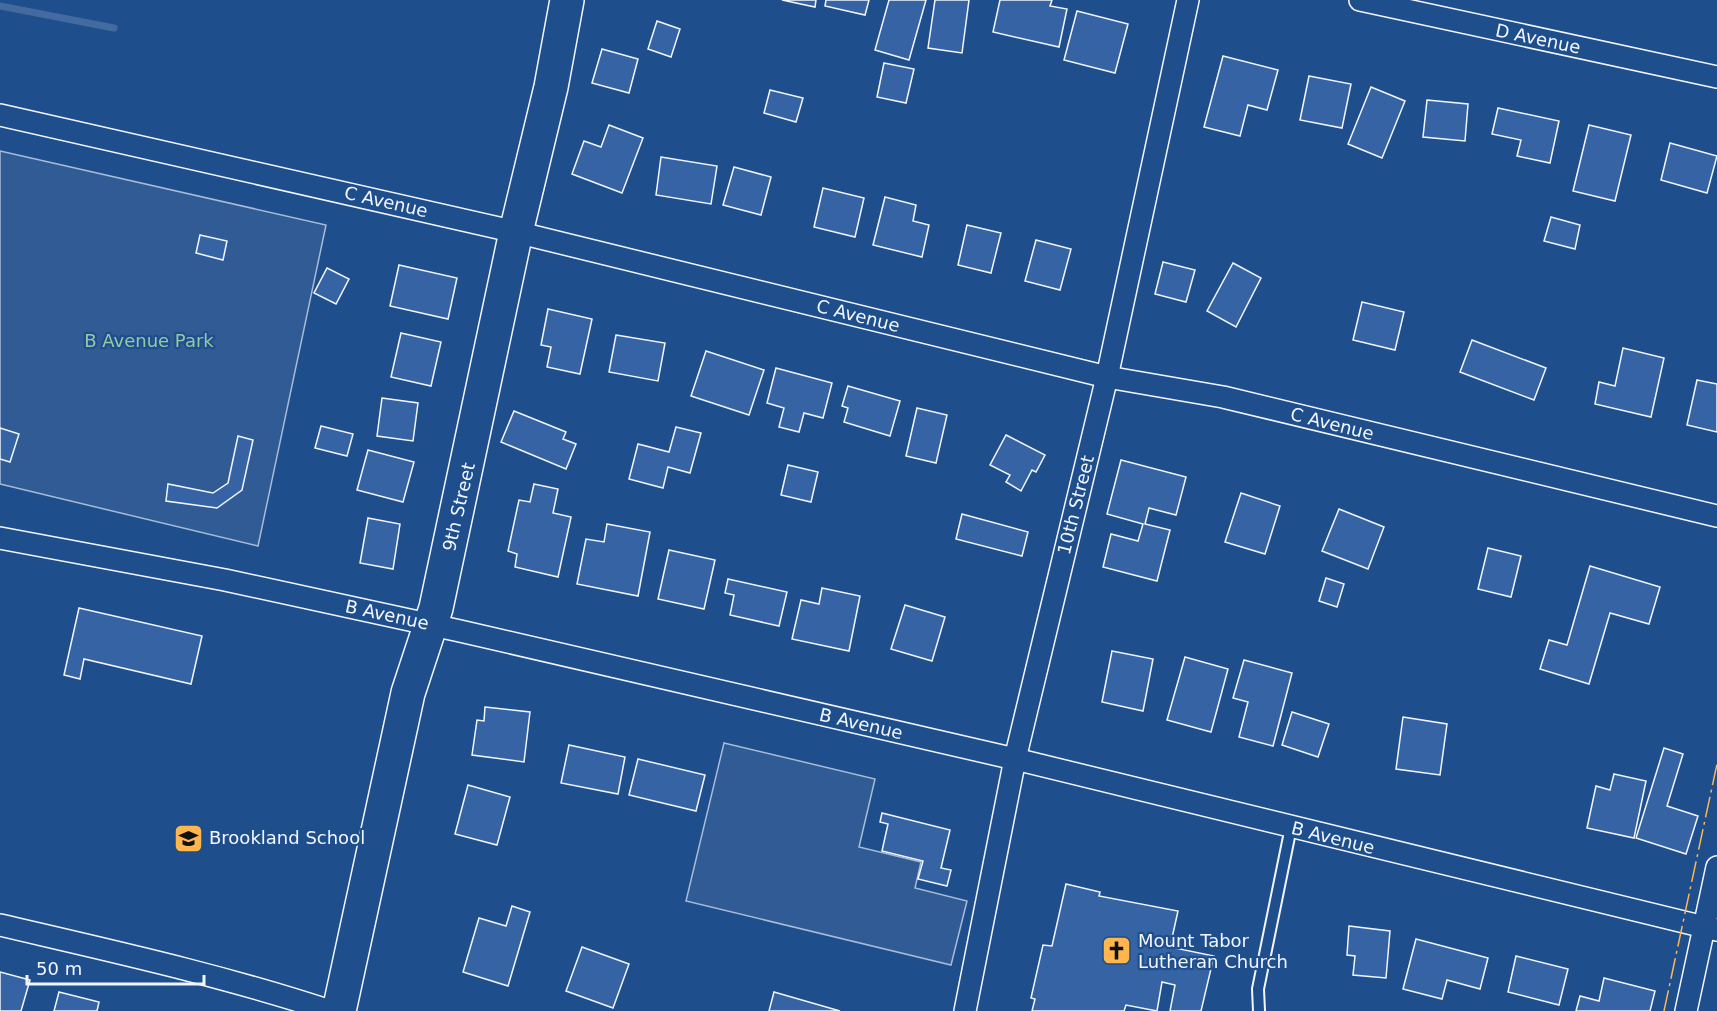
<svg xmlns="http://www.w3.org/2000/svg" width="1717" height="1011" font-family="'DejaVu Sans',sans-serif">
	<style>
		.built { fill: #305b95; stroke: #a8bbd7; stroke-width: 1.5 }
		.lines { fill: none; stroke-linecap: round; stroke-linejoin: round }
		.stream { stroke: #446ba0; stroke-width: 7 }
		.building { fill: #3563a3; stroke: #f2f6ff; stroke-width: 1.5 }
		.service-casing { stroke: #f2f6ff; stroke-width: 14 }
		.minor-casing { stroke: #f2f6ff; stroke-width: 24 }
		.primary-casing { stroke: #f2f6ff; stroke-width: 36 }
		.service { stroke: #1f4e8c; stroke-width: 10 }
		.minor { stroke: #1f4e8c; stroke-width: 21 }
		.primary { stroke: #1f4e8c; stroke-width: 33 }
		.power { stroke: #ffb74d; stroke-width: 1.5; stroke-dasharray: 21 4.5 3 4.5; stroke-linecap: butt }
		.labels { text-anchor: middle; stroke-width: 4.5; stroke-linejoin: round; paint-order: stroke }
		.street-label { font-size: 18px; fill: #f2f6ff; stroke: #1f4e8c }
		.park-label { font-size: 18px; fill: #97c8a6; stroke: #1f4e8c }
		.poi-label { font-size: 18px; fill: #f2f6ff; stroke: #1f4e8c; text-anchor: start }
	</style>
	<rect width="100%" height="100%" fill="#1f4e8c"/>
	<g class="built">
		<path d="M0,151L326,225L258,546L0,484Z"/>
		<path d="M724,743L875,779L859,847L921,862L915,888L967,901L951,965L686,901Z"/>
	</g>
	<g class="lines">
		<path class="stream" d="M0,6L114,28"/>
	</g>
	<g class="building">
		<path d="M782,0H816L815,7Z"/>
		<path d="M826,0H869L865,15L825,6Z"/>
		<path d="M889,0H926L909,60L875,50Z"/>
		<path d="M935,0H969L962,53L928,48Z"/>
		<path d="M1000,0H1052L1050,6L1067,9L1059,47L993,32Z"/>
		<path d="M1077,11L1128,24L1115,73L1064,60Z"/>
		<path d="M657,21L680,29L671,57L648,49Z"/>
		<path d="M602,49L638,59L629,93L592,83Z"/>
		<path d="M1223,56L1278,70L1267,110L1248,105L1240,136L1204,127Z"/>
		<path d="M884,63L914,69L906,103L877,97Z"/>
		<path d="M1309,76L1351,84L1342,128L1300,120Z"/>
		<path d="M1371,87L1405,101L1382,158L1348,144Z"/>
		<path d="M770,90L803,98L796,122L764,113Z"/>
		<path d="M1427,100L1468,104L1465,141L1423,137Z"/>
		<path d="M1498,108L1559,121L1550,163L1517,156L1521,140L1492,134Z"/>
		<path d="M609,125L643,138L622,193L572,174L584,141L601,147Z"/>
		<path d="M1589,125L1631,135L1615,201L1573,191Z"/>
		<path d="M1670,143L1717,156L1707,193L1661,180Z"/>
		<path d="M661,157L717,166L711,204L656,195Z"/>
		<path d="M734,167L771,177L761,215L723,205Z"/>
		<path d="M823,188L864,198L855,237L814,227Z"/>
		<path d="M885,197L916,205L913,221L929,225L922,257L873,245Z"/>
		<path d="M1551,217L1580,225L1575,249L1544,241Z"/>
		<path d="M967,225L1001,233L991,273L958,265Z"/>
		<path d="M200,235L227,241L223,260L196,253Z"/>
		<path d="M1036,240L1071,249L1060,290L1025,281Z"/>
		<path d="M1163,262L1195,270L1186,302L1155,294Z"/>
		<path d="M1233,263L1261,278L1236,327L1207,311Z"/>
		<path d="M399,265L457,278L448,319L390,306Z"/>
		<path d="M327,268L349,279L336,304L314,293Z"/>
		<path d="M1362,302L1404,312L1395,350L1353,340Z"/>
		<path d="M548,309L592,319L580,374L547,367L551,347L541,345Z"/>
		<path d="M401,333L441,342L431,386L391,377Z"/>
		<path d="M616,335L665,343L658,381L609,372Z"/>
		<path d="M1472,340L1546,368L1534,400L1460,372Z"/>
		<path d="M1623,348L1664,358L1651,417L1595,404L1599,382L1615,386Z"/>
		<path d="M706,351L764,370L749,415L691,396Z"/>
		<path d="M776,368L832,383L823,418L804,413L799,432L779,427L784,408L767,403Z"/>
		<path d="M1697,380L1717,384V432L1687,425Z"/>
		<path d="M848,386L900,401L890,436L844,422L848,408L842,406Z"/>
		<path d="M382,398L418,403L413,441L377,436Z"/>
		<path d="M917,408L947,415L936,463L906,456Z"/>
		<path d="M514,411L566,432L563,439L576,444L566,469L501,442Z"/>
		<path d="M321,426L353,434L347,456L315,448Z"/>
		<path d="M676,427L701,433L690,473L668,467L663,488L629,479L638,444L669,452Z"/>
		<path d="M0,428L19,434L10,462L0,459Z"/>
		<path d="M1006,435L1045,455L1036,472L1032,470L1021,491L1006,482L1010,475L990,465Z"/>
		<path d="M238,436L253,440L242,490L217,508L166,501L168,484L213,493L228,483Z"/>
		<path d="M368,450L414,462L403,502L357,490Z"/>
		<path d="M1121,460L1186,477L1176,515L1149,508L1145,524L1170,530L1157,581L1103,567L1111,534L1138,541L1143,524L1107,514Z"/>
		<path d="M788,465L818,472L811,502L781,495Z"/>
		<path d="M534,484L558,489L553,513L571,517L558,577L515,567L517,554L508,551L519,500L530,502Z"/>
		<path d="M1241,493L1280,506L1265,554L1225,542Z"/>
		<path d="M1339,509L1384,527L1368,569L1322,551Z"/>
		<path d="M962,514L1028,532L1022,556L956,539Z"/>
		<path d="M368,518L400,524L393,569L360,563Z"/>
		<path d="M607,524L650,532L638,596L577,584L586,539L604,542Z"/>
		<path d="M1488,548L1521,556L1511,597L1478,589Z"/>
		<path d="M669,550L715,560L704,609L658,599Z"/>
		<path d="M1590,566L1660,587L1649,624L1610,613L1589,684L1540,669L1549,640L1567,645Z"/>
		<path d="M1326,578L1344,584L1337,607L1319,601Z"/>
		<path d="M728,579L787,592L779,626L730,615L734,595L725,593Z"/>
		<path d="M822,588L860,596L849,651L792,639L801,600L819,604Z"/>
		<path d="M905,605L945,617L932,661L891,649Z"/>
		<path d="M79,608L202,636L191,684L84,659L80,679L64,675Z"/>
		<path d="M1112,651L1153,659L1143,711L1102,702Z"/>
		<path d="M1185,657L1228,669L1211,732L1167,720Z"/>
		<path d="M1244,660L1292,673L1273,746L1239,737L1248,702L1233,698Z"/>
		<path d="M485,707L530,712L524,762L472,755L477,720L484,721Z"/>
		<path d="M1292,712L1329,724L1318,757L1282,745Z"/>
		<path d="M1403,717L1447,724L1440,775L1396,769Z"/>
		<path d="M569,745L625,757L618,794L561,783Z"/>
		<path d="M1664,748L1683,754L1667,806L1698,816L1686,854L1636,838Z"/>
		<path d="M638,759L705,775L696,811L629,795Z"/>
		<path d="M1614,774L1646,781L1634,838L1587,828L1596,786L1610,790Z"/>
		<path d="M468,785L510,797L497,845L455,834Z"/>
		<path d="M882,813L950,830L941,868L951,870L947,886L918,879L923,861L882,851L888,824L880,822Z"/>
		<path d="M1066,884L1100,892L1099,896L1178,911L1170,947L1214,956L1201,1011H1170L1175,985L1162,982L1157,1011L1126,1005L1124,1011H1032L1035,999L1031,998L1043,945L1052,946Z"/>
		<path d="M512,906L530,912L508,986L463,972L479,918L506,926Z"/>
		<path d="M1349,926L1390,931L1386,978L1353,975L1355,956L1347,955Z"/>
		<path d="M1416,939L1488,958L1480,989L1447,980L1442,999L1403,989Z"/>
		<path d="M582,947L629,964L613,1008L566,991Z"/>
		<path d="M1516,956L1568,969L1559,1005L1508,992Z"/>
		<path d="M0,972L30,980L21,1011H0Z"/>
		<path d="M1604,978L1655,991L1650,1011H1576L1580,996L1599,1001Z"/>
		<path d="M59,992L99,1002L97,1011H54Z"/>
		<path d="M774,992L840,1011H769Z"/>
	</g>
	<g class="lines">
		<defs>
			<path id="service" d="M1259,1011L1258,989L1291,827"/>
			<g id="minor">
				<path d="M1360,0L1717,77"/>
				<path d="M0,115L516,232L1107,377L1223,397L1717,516"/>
				<path d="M0,538L225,580L460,631L1015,759L1717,930"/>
				<path d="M0,925C111,951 221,975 330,1011"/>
				<path d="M965,1011L1015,759L1107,377L1188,0"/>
				<path d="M1686,1011L1717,867"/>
			</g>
			<path id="primary" d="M339,1011L408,693L436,608L516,232L551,87L567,0"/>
		</defs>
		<use href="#service" class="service-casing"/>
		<use href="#minor" class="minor-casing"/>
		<use href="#primary" class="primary-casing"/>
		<use href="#service" class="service"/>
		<use href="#minor" class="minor"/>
		<use href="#primary" class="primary"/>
		<path class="power" d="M1664,1011L1717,764"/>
	</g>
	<defs>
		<symbol id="school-square" viewBox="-11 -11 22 22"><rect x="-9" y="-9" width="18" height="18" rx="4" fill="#ffb74d" stroke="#1f4e8c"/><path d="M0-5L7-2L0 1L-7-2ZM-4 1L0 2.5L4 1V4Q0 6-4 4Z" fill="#111"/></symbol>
		<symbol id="church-square" viewBox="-11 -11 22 22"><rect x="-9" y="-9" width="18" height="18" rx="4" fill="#ffb74d" stroke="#1f4e8c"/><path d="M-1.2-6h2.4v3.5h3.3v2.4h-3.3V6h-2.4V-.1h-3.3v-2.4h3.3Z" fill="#111"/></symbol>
	</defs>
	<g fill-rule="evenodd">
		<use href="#school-square" x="172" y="822" width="33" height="33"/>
		<use href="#church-square" x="1100" y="934" width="33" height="33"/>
	</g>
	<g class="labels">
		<g class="street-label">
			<text transform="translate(1538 39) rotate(12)" y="6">D Avenue</text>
			<text transform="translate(386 202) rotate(13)" y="6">C Avenue</text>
			<text transform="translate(858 316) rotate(14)" y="6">C Avenue</text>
			<text transform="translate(1332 424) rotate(14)" y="6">C Avenue</text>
			<text transform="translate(1076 505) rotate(-76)" y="6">10th Street</text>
			<text transform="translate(459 507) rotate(-77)" y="6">9th Street</text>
			<text transform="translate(387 615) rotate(12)" y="6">B Avenue</text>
			<text transform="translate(861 724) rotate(13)" y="6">B Avenue</text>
			<text transform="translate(1333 838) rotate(14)" y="6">B Avenue</text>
		</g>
		<g class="park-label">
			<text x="149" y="347">B Avenue Park</text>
		</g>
		<g class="poi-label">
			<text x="209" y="844">Brookland School</text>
			<text x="1138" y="947">Mount Tabor<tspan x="1138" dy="21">Lutheran Church</tspan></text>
		</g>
	</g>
	<path d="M27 975v9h177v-9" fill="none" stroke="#f2f6ff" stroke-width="3"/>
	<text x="36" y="975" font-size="18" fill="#f2f6ff" stroke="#1f4e8c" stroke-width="4.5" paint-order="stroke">50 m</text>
</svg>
